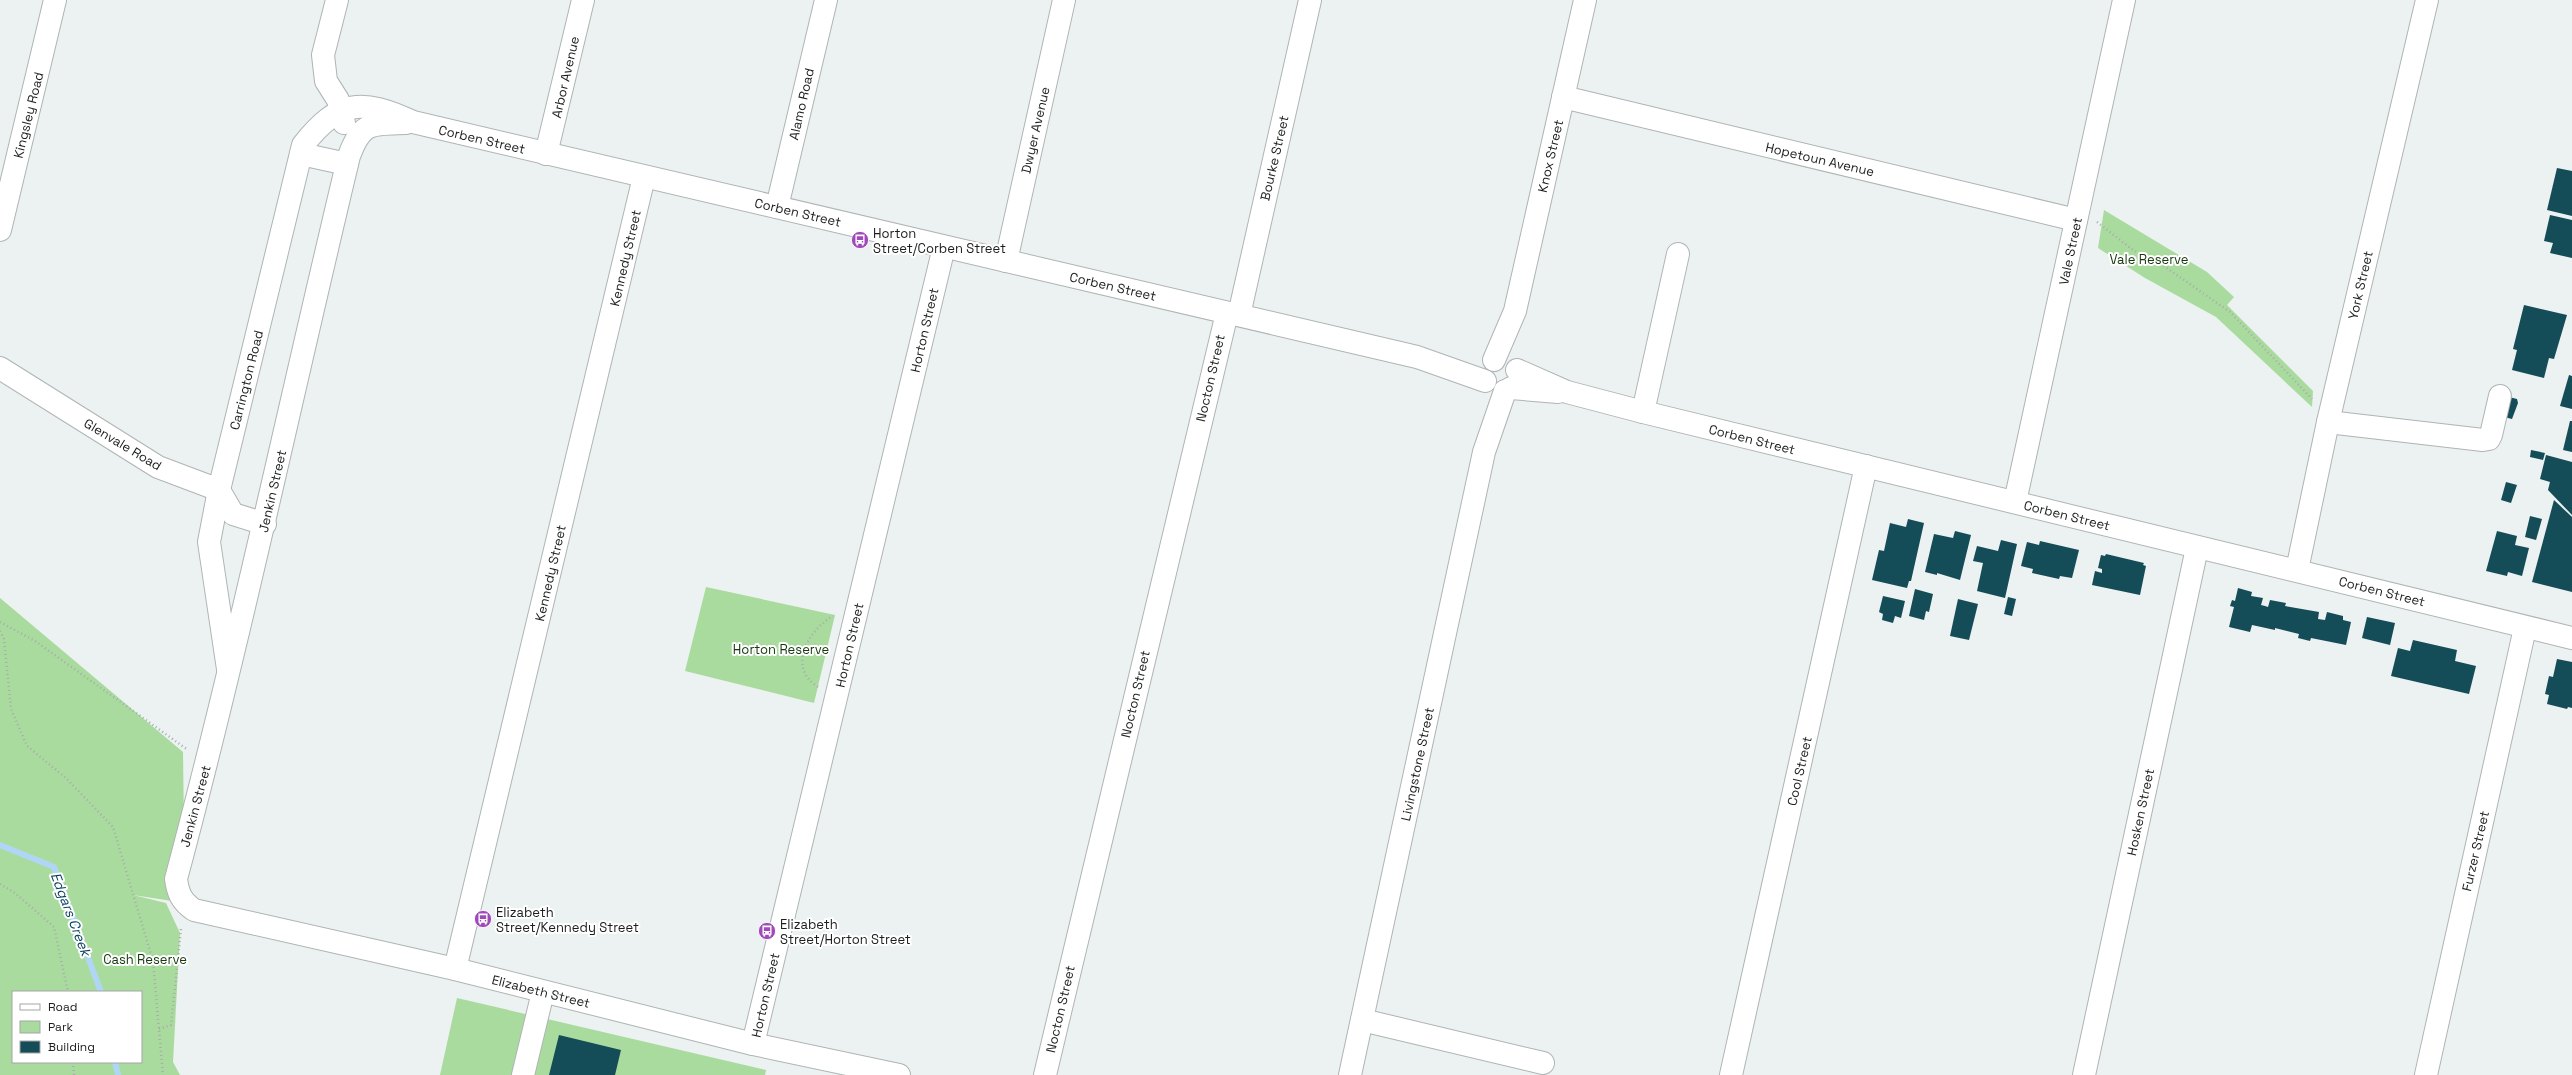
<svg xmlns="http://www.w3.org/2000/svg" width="2572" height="1075" font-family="'Space Grotesk',sans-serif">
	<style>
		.green { fill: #aadb9e; fill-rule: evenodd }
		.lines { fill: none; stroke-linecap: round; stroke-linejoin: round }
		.stream { stroke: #afd7f5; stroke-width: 6 }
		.building { fill: #144c58 }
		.minor-casing { stroke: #afb4b4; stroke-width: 24 }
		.path { stroke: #a8abab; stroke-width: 2.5; stroke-dasharray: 1 3; stroke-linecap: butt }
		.minor { stroke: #fff; stroke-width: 22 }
		.labels { text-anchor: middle; stroke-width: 4; stroke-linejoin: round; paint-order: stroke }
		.street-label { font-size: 13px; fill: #1c1d1d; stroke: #fff }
		.poi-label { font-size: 13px; fill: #1c1d1d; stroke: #fff; text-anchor: start }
		.park-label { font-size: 13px; fill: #17370e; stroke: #fff }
		.water-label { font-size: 14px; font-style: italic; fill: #073f5f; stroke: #fff }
	</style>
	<rect width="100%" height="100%" fill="#ecf1f1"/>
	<g class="green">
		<path d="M2104,210L2207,272L2234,297L2227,305L2313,391L2312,407L2216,317L2145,278L2098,248Z"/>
		<path d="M706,587L835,615L814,703L685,671Z"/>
		<path d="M0,598L183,752L185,903L133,895L166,903L180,933L173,1062L180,1075H0ZM13,992H141V1062H13Z"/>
		<path d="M457,998L766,1070L765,1075H440Z"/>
	</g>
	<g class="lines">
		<g class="stream">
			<path d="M0,845L54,867L101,992"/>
			<path d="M115,1062L118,1075"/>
		</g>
	</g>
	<g class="building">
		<path d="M2557,168L2572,171V216L2547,210Z"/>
		<path d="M2550,215L2572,220V258L2550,253L2553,243L2544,241Z"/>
		<path d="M2524,305L2567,315L2554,359L2549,358L2544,378L2512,370L2517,350L2513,349Z"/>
		<path d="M2569,375L2572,376V409L2560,406Z"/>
		<path d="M2505,396L2517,399L2518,403L2512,419L2500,416Z"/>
		<path d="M2570,421H2572V452L2563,450Z"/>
		<path d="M2531,450L2545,453L2543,460L2530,457Z"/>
		<path d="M2546,455L2572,462V515L2548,490L2550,482L2540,479Z"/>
		<path d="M2506,482L2517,485L2511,503L2501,500Z"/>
		<path d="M2554,500L2572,517V592L2532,582Z"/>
		<path d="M2530,516L2542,519L2536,540L2525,537Z"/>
		<path d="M1908,519L1924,523L1911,581H1909L1907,588L1872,580L1879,550L1884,551L1890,523L1906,527Z"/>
		<path d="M1955,531L1971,535L1960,580L1937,573V575L1925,572L1934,534L1953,538Z"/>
		<path d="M2497,531L2517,536L2515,545L2529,548L2522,576L2508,572L2507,576L2486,571Z"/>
		<path d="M2001,540L2017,544L2005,598L1977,591L1983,563L1973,561L1977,546L1998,551Z"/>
		<path d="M2040,541L2079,550L2072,578L2060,576L2059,579L2032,573L2033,569L2021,566L2027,542L2039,545Z"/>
		<path d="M2106,554L2144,563L2143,565L2146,566L2140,595L2092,585L2095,571L2102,573V569L2098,568L2101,555L2105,556Z"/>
		<path d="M2238,588L2252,592L2251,596L2263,598L2261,605L2265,606L2268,607L2270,600L2286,603L2285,606L2319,612L2318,619L2325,620L2327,612L2343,616V620L2351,622L2346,645L2311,638L2310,641L2298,638L2299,634L2275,628V630L2252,625L2250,632L2229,627L2234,607L2230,606L2232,600L2235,601Z"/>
		<path d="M1915,589L1933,594L1929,612L1926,611L1924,620L1909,616Z"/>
		<path d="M1883,596L1905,601L1901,618L1895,616L1893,623L1882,620L1883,614L1879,612Z"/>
		<path d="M2008,597L2016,599L2012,616L2004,614Z"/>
		<path d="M1958,599L1978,604L1969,640L1950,636Z"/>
		<path d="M2367,617L2395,623L2390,645L2362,638Z"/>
		<path d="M2413,640L2457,650L2455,661L2476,666L2469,694L2391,676L2398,648L2410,651Z"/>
		<path d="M2557,659L2572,662V708L2568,707L2567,709L2547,704L2549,695L2545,694L2549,676L2553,677Z"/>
		<path d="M559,1035L621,1050L615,1075H549Z"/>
	</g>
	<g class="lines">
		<defs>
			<g id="minor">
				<path d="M337,0L323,55L326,81L338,100L344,123"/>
				<path d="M1563,97L2076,220"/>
				<path d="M406,123C371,124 362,121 349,156C291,397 240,640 176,879C178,893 181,901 194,910L455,969L753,1044L899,1075"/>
				<path d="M301,154L347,164"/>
				<path d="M546,154L583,0"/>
				<path d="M777,207L826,0"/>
				<path d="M0,230L55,0"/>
				<path d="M1006,261L1064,0"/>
				<path d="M1239,315L1310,0"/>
				<path d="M1494,360L1515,311L1585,0"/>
				<path d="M0,368L158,467L219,490L233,514L265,524"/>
				<path d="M1517,370L1567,392L1643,412L2572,638"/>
				<path d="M1511,388L1558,392"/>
				<path d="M1643,412L1678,254"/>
				<path d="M2328,422L2483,440L2489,439L2491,435L2500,396"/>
				<path d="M2015,502L2124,0"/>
				<path d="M2297,570L2328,422L2427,0"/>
				<path d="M228,669L209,542L219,490L303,145C339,100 361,98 413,122L1417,357L1485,381"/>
				<path d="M455,969L644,177"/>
				<path d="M1362,1020L1543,1063"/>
				<path d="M753,1044L944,247"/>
				<path d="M523,1075L543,992"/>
				<path d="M1045,1075L1227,313"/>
				<path d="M1350,1075L1484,452L1505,391"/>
				<path d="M1731,1075L1866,466"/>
				<path d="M2084,1075L2197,548"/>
				<path d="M2426,1075L2525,628"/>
			</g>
		</defs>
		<use href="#minor" class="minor-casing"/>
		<g class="path">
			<path d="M2097,222L2133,250L2161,264L2230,312L2312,399"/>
			<path d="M0,622L35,641L188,750"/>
			<path d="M0,631L4,639L11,709L27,746L66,778L113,827L153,961L163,1075"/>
			<path d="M818,687C786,667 809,630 833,616"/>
			<path d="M0,884L15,893L54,927L68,992"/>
			<path d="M159,1029L171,1025L181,929"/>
			<path d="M73,1062L74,1075"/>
		</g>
		<use href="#minor" class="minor"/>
	</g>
	<defs>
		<symbol id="bus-disc" viewBox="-11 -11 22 22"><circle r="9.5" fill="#9f4ab8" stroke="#fff"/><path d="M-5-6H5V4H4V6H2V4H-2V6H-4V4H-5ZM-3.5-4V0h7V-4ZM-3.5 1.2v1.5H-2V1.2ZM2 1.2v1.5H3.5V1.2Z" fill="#fff"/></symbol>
	</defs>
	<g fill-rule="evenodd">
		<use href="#bus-disc" x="850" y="230" width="20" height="20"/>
		<use href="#bus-disc" x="473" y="909" width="20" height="20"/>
		<use href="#bus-disc" x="757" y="921" width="20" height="20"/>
	</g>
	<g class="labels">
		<g class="street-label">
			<text transform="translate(565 77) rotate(-77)" y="5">Arbor Avenue</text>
			<text transform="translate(801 104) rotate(-77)" y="5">Alamo Road</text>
			<text transform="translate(28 115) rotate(-76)" y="5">Kingsley Road</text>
			<text transform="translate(1035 130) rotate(-77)" y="5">Dwyer Avenue</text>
			<text transform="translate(482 139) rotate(13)" y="5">Corben Street</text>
			<text transform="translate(1550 156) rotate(-77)" y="5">Knox Street</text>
			<text transform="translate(1274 158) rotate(-77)" y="5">Bourke Street</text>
			<text transform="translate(1820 159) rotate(13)" y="5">Hopetoun Avenue</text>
			<text transform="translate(798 212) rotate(13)" y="5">Corben Street</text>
			<text transform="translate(2070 251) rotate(-78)" y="5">Vale Street</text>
			<text transform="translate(625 258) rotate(-77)" y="5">Kennedy Street</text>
			<text transform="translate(2360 285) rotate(-77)" y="5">York Street</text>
			<text transform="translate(1113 286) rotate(13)" y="5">Corben Street</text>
			<text transform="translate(924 330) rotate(-77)" y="5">Horton Street</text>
			<text transform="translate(1210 378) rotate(-77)" y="5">Nocton Street</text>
			<text transform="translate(246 380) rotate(-76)" y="5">Carrington Road</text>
			<text transform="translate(1752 439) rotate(14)" y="5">Corben Street</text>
			<text transform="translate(123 444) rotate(31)" y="5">Glenvale Road</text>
			<text transform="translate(272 491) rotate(-77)" y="5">Jenkin Street</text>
			<text transform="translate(2067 515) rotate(14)" y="5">Corben Street</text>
			<text transform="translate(550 573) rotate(-77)" y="5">Kennedy Street</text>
			<text transform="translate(2382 591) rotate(14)" y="5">Corben Street</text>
			<text transform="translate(849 645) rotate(-77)" y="5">Horton Street</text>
			<text transform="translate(1135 694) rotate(-77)" y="5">Nocton Street</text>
			<text transform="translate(1417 764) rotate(-78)" y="5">Livingstone Street</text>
			<text transform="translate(1799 771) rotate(-77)" y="5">Cool Street</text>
			<text transform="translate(195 806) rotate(-75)" y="5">Jenkin Street</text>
			<text transform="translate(2140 812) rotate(-78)" y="5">Hosken Street</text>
			<text transform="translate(2475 851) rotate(-77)" y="5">Furzer Street</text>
			<text transform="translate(541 991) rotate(14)" y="5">Elizabeth Street</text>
			<text transform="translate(765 995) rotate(-77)" y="5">Horton Street</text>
			<text transform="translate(1060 1009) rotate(-77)" y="5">Nocton Street</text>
		</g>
		<g class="poi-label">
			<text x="873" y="238">Horton<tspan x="873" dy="15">Street/Corben Street</tspan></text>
			<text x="496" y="917">Elizabeth<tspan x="496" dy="15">Street/Kennedy Street</tspan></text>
			<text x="780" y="929">Elizabeth<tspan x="780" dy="15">Street/Horton Street</tspan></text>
		</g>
		<g class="park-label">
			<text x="2149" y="264">Vale Reserve</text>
			<text x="781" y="654">Horton Reserve</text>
			<text x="145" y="964">Cash Reserve</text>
		</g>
		<g class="water-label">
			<text transform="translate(71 914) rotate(69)" y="5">Edgars Creek</text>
		</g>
	</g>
	<rect x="12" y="991" width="130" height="72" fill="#ffffff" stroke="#a4a5a5"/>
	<rect x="20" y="1004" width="20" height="6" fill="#ffffff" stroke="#a4a5a5"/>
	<text x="48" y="1011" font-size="12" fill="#1c1d1d">Road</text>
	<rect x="20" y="1021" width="20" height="12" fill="#aadb9e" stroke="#a4a5a5"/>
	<text x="48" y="1031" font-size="12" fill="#1c1d1d">Park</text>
	<rect x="20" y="1041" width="20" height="12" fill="#144c58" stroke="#a4a5a5"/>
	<text x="48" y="1051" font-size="12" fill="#1c1d1d">Building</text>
</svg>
